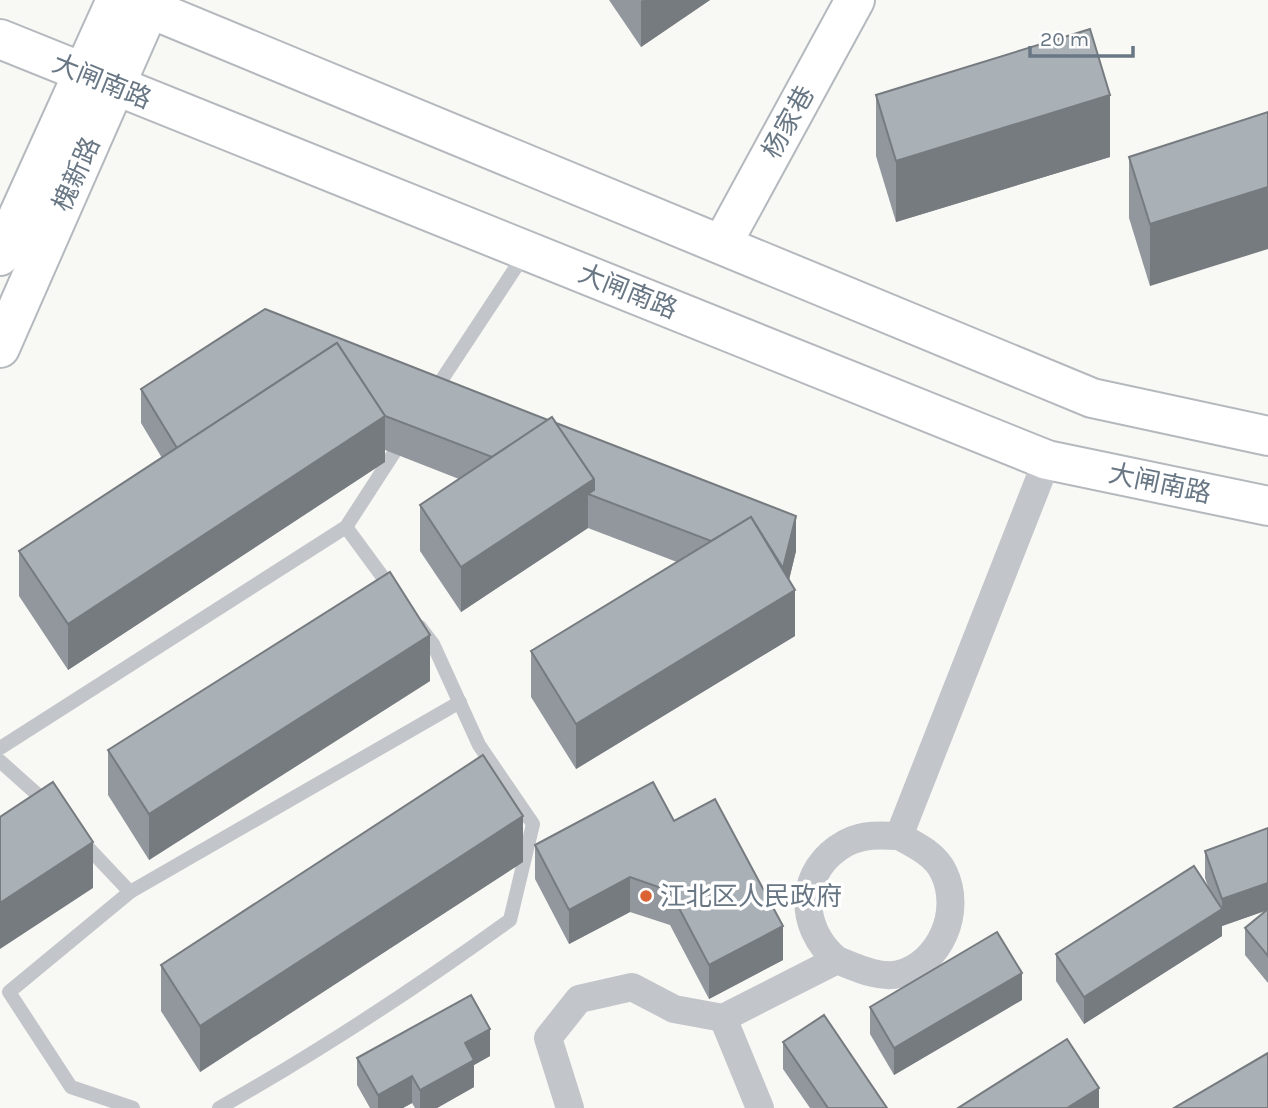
<svg xmlns="http://www.w3.org/2000/svg" width="1268" height="1108" font-family="Karla,'Noto Sans SC',sans-serif">
	<style>
		.lines { fill: none; stroke-linecap: round; stroke-linejoin: round }
		.secondary-casing { stroke: #b4b9be; stroke-width: 42 }
		.primary-casing { stroke: #b5b9bd; stroke-width: 42 }
		.lane { stroke: #c2c5c9; stroke-width: 14 }
		.street { stroke: #c2c5c9; stroke-width: 28 }
		.secondary { stroke: #fff; stroke-width: 38 }
		.primary { stroke: #fff; stroke-width: 38 }
		.wall { fill: #91979d }
		.shaded-wall { fill: #767b7f }
		.building { fill: #a9b0b6; stroke: #767b7f; stroke-width: 2 }
		.poi-dot { fill: #da6233; stroke: #fff; stroke-width: 2.5 }
		.labels { text-anchor: middle; stroke-width: 7; stroke-linejoin: round; paint-order: stroke }
		.street-label { font-size: 26px; fill: #697785; stroke: #fff }
		.poi-label { font-size: 26px; fill: #697785; stroke: #fff; text-anchor: start }
	</style>
	<rect width="100%" height="100%" fill="#f8f8f5"/>
	<g class="lines">
		<defs>
			<g id="secondary">
				<path d="M722,244L855,0"/>
				<path d="M0,256L116,0"/>
				<path d="M0,348L153,0"/>
			</g>
			<g id="primary">
				<path d="M129,0L1092,398L1268,436"/>
				<path d="M0,39L1047,460L1268,506"/>
			</g>
		</defs>
		<use href="#secondary" class="secondary-casing"/>
		<use href="#primary" class="primary-casing"/>
		<g class="lane">
			<path d="M433,393L526,252"/>
			<path d="M346,527L393,591"/>
			<path d="M0,748L346,527L403,439"/>
			<path d="M0,761L48,804"/>
			<path d="M81,840L130,892L9,992L71,1087L133,1108"/>
			<path d="M130,892L460,702"/>
			<path d="M219,1108C320,1051 416,988 510,920L533,824L479,745L433,644L420,627"/>
		</g>
		<g class="street">
			<path d="M837,960C797,927 798,869 846,843C863,834 881,835 899,836"/>
			<path d="M570,1108L548,1038L579,999L632,987L674,1009L723,1018"/>
			<path d="M760,1108L723,1018L837,960C855,967 879,979 899,974C941,963 962,911 944,873C936,855 916,845 899,836L1047,460"/>
		</g>
		<use href="#secondary" class="secondary"/>
		<use href="#primary" class="primary"/>
	</g>
	<g class="wall">
		<path d="M609,0H710L641,47Z"/>
		<path d="M876,95L1110,157L896,222L876,156Z"/>
		<path d="M1268,112L1150,286L1129,218V157Z"/>
		<path d="M141,389L556,423L796,551L789,580L795,636L576,769L531,697V651L677,562L588,528L461,612L420,551V505L459,479L385,450V462L68,670L19,596V551L162,458L141,423Z"/>
		<path d="M430,681L149,860L108,795V750Z"/>
		<path d="M674,821L783,960L709,999L670,925L630,912L569,944L535,879V845Z"/>
		<path d="M1268,828V983L1245,955V928L1267,910L1222,926V924V936L1084,1024L1056,981V954L1209,889L1205,878V851Z"/>
		<path d="M523,862L200,1072L161,1011V965Z"/>
		<path d="M1022,1000L894,1075L870,1034V1007Z"/>
		<path d="M783,1042L887,1108H810L783,1069Z"/>
		<path d="M490,1056L474,1065V1087L437,1108H415L412,1103L403,1108H370L357,1085V1058Z"/>
	</g>
	<g class="shaded-wall">
		<path d="M643,0H710L641,47V1Z"/>
		<path d="M1110,95V157L896,222V161Z"/>
		<path d="M1268,187V249L1150,286V224Z"/>
		<path d="M385,416V462L68,670V624Z"/>
		<path d="M594,479V496L588,494V528L461,612V567Z"/>
		<path d="M796,516V551L785,596L795,590V636L576,769V724L783,597V568Z"/>
		<path d="M430,635V681L149,860V814Z"/>
		<path d="M523,816V862L200,1072V1026Z"/>
		<path d="M93,842V888L0,949V903Z"/>
		<path d="M630,877V912L569,944V910Z"/>
		<path d="M1268,883V910L1222,926V899Z"/>
		<path d="M1222,909V936L1084,1024V997Z"/>
		<path d="M783,926V960L709,999V965Z"/>
		<path d="M1022,973V1000L894,1075V1048Z"/>
		<path d="M490,1029V1056L474,1065V1087L437,1108H420V1090L465,1043Z"/>
		<path d="M412,1076V1103L403,1108H378V1095Z"/>
		<path d="M1099,1088V1108H1067Z"/>
	</g>
	<g class="building">
		<path d="M1090,29L1110,95L896,161L876,95Z"/>
		<path d="M1268,112V187L1150,224L1129,157Z"/>
		<path d="M265,309L548,420L492,457L385,416L337,343L177,448L141,389Z"/>
		<path d="M337,343L385,416L68,624L19,551Z"/>
		<path d="M552,417L594,479L461,567L420,505Z"/>
		<path d="M556,423L796,516L783,568L751,517L711,541L588,494L594,490V479Z"/>
		<path d="M751,517L795,590L576,724L531,651Z"/>
		<path d="M390,572L430,635L149,814L108,750Z"/>
		<path d="M483,755L523,816L200,1026L161,965Z"/>
		<path d="M53,782L93,842L0,903V817Z"/>
		<path d="M653,782L674,821L715,799L783,926L709,965L670,891L630,877L569,910L535,845Z"/>
		<path d="M1268,828V883L1222,899L1205,851Z"/>
		<path d="M1194,866L1222,909L1084,997L1056,954Z"/>
		<path d="M1268,909V956L1245,928Z"/>
		<path d="M997,932L1022,973L894,1048L870,1007Z"/>
		<path d="M471,995L490,1029L465,1043L474,1060L420,1090L412,1076L378,1095L357,1058Z"/>
		<path d="M824,1015L887,1108H828L783,1042Z"/>
		<path d="M1067,1039L1099,1088L1067,1108H958Z"/>
		<path d="M1268,1053V1108H1174Z"/>
	</g>
	<circle class="poi-dot" cx="646" cy="896" r="7"/>
	<g class="labels">
		<g class="street-label">
			<text transform="translate(102 81) rotate(22)" y="9">大闸南路</text>
			<text transform="translate(788 122) rotate(-61)" y="9">杨家巷</text>
			<text transform="translate(76 174) rotate(-66)" y="9">槐新路</text>
			<text transform="translate(628 291) rotate(22)" y="9">大闸南路</text>
			<text transform="translate(1160 483) rotate(12)" y="9">大闸南路</text>
		</g>
		<g class="poi-label">
			<text x="660" y="905">江北区人民政府</text>
		</g>
	</g>
	<path d="M1030 46v10h103v-10" fill="none" stroke="#697785" stroke-width="3.5"/>
	<text x="1040" y="46" font-size="21" fill="#697785" stroke="#ffffff" stroke-width="5" paint-order="stroke">20 m</text>
</svg>
